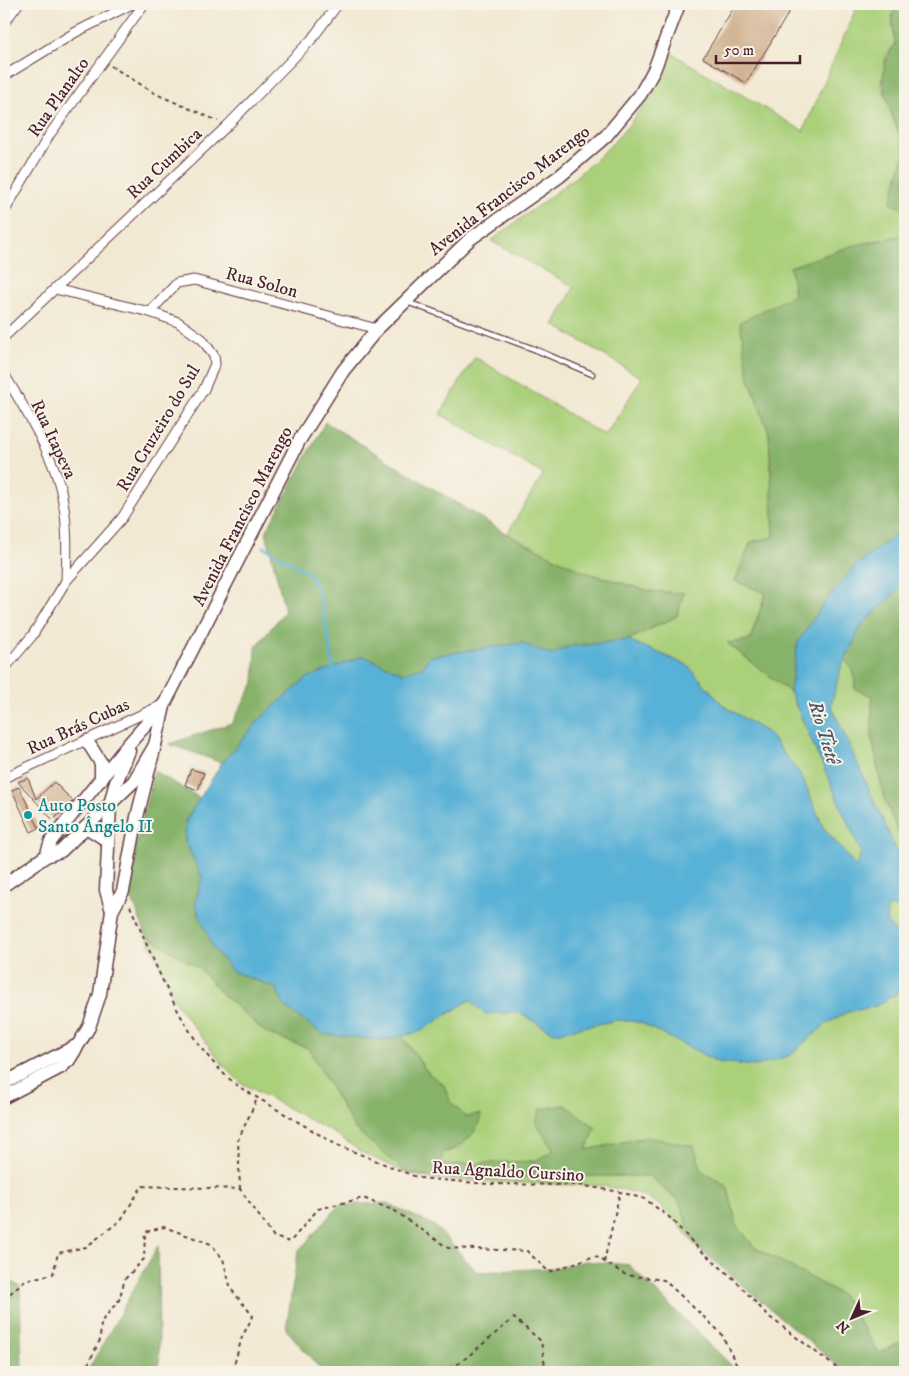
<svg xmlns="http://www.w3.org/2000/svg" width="909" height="1376" font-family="'IM FELL DW Pica',serif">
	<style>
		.green { fill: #aad07a; stroke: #7a7852 }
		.forest { fill: #87b26a; stroke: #68684a }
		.water { fill: #58b1d6; stroke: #516880 }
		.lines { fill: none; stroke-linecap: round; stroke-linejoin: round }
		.stream { stroke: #58b1d6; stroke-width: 3 }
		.building { fill: #cdac89 }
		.service-casing { stroke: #633d44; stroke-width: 7 }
		.minor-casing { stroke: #633d44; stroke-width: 11 }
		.secondary-casing { stroke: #633d44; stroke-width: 15 }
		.path { stroke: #633d44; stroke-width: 2; stroke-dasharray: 4 4; stroke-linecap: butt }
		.service { stroke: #fff; stroke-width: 4.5 }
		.minor { stroke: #fff; stroke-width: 9 }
		.secondary { stroke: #fff; stroke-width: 12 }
		.culture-dot { fill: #0f9aa8; stroke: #f7f3e8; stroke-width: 2 }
		.labels { text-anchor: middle; stroke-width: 4; stroke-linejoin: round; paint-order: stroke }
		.street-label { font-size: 18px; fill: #4a1f2b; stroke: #f7f3e8 }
		.culture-label { font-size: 18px; fill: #0d838f; stroke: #f7f3e8; text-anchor: start }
		.water-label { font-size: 19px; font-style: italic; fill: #4f5267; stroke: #f7f3e8 }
	</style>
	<rect width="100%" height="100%" fill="#f7f3e8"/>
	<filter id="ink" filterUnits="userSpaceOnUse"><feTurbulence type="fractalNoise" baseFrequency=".02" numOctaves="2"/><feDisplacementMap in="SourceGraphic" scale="10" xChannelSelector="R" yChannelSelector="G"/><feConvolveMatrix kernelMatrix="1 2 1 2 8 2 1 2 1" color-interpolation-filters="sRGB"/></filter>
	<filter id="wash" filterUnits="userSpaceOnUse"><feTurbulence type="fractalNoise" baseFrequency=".0096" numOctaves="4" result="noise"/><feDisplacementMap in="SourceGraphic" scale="20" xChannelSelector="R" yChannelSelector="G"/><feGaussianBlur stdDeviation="1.12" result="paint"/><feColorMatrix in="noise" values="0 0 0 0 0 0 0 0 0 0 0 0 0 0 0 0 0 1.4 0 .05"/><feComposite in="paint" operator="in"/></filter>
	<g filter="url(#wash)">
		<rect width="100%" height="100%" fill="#f2e9d3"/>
		<g class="green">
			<path d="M858,4H899L892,15L895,45L886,55L882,85L905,151L891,203L905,210V235L851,246L794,295L749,379L769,433L774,537L751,542L735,581L766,593L750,640L728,643L790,692L861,852L857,869L823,827L802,777L769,734L724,706L687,665L628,640L677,616L683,594L649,591L582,571L507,534L543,474L440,414L475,357L605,436L642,378L554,325L574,287L491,241C537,205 591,171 628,126C646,104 659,79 673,54L803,131Z"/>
			<path d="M845,659L854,672L855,689L872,695C872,730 874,762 884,796C890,819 905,838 905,862L899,856L831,705L840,670Z"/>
			<path d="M888,906L905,910V943L886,922Z"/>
			<path d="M146,935L200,969L224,995L266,1033L308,1048L355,1129L432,1177L649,1176L679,1201L695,1245C681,1228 668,1208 648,1198C635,1191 618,1189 603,1186L431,1179L407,1173L361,1152L339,1136L240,1082L225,1067L177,1005Z"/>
			<path d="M905,982V1340L879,1354L842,1295L754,1247L737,1225L727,1186L647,1137L586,1150L536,1124L554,1150L535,1161L440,1165L443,1153L461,1147L481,1114L466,1117L449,1101L444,1085L428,1073L402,1036L419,1032L470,1000L485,1014L519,1012L554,1033L617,1020L639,1022L718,1062L789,1056L826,1024L847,1012L876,1006L895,995Z"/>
		</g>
		<g class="forest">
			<path d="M899,4H905V149C894,117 869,75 895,45L892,15Z"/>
			<path d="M905,151V210L891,203Z"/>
			<path d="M905,235V528L856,565L798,642L790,692L727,643L750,640L766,593L735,581L751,542L774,537L769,433L749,379L740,322L794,295L790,267L851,246Z"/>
			<path d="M325,422L507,534L582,571L649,591L684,593L677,616L628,640L567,647L551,655L522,643L403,673L363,656L261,718L222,763L169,744L232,723L254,683L256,647L285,611L266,532Z"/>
			<path d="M905,583V849L884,797L872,738V696L855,689L854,672L845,659L862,625Z"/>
			<path d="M154,771L200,798L186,820L185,841L202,877L195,904L232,971L276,988L285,1006L382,1040L402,1036L428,1073L444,1085L450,1101L466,1117L481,1114C479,1134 461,1147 443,1153L441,1165L535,1161L554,1150L536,1123L540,1109L565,1105L596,1128L586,1150L647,1137L694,1146L702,1171L727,1186L737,1225L754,1247L842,1295L879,1353L905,1340V1372H845L695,1245L679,1201L649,1176L432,1177L407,1173L355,1129L308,1048L266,1033L223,995L200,969L146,935L132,899L131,890L136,845Z"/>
			<path d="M387,1203L435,1226L477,1272L555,1268L586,1261L629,1265L738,1372H323L286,1329L298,1252L339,1205Z"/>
			<path d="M158,1246L159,1362L156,1372H87Z"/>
			<path d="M4,1279L20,1286L22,1372H4Z"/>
		</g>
		<path class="water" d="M905,528V583L862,625L840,670L831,705L899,856L905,862V910L888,906L886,922L905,943V982L895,994L876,1006L847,1012L826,1024L789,1056L756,1066L718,1062L639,1022L617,1020L554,1033L519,1012L485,1014L470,1000L419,1032L382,1040L322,1034L284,1006L276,988L232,971L213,948L195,904L202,877L185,841L186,820L222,763L261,718L307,678L363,656L403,673L422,667L430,656L522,643L551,655L567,647L628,640L687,665L724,706L769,734L802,777L823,827L857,868L861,852L790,692L798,642L824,603L856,565Z"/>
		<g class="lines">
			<path class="stream" d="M264,547L309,573L321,598L334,671"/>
		</g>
		<g id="blocks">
			<g class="building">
				<path d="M736,4H794L746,83L703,58Z"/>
				<path d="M191,769L204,773L198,790L185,785Z"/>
				<path d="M28,778L36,799L54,782L73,801L53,820L18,782Z"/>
				<path d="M19,787L39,828L31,832L12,790Z"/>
			</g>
		</g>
	</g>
	<g filter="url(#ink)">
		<use href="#blocks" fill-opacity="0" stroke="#633d44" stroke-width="1"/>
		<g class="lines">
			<defs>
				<path id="service" d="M407,302L534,349L592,374"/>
				<g id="minor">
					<path d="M4,23L18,4"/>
					<path d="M4,76L76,32L132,4"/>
					<path d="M4,212L50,134L144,4"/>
					<path d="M150,312L177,283L194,280L377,329"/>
					<path d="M4,337L227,126L311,40L338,4"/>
					<path d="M4,374C24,407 55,457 62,496C68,524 67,552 66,581"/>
					<path d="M4,669L32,636L66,581L122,518L204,389L215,364L214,356L202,339L178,322L150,312L55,289"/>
					<path d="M4,778L160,706"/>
				</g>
				<g id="secondary">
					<path d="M87,741L101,763V780"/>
					<path d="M86,827L108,841"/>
					<path d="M46,856L51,841L127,746L165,703L299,441L343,371L377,329L470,239L560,176L606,136L640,95L654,70L679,4"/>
					<path d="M4,885L46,856L61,851L134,781L155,745L164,706"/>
					<path d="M112,911L106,890L110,805L115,785L129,751"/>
					<path d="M4,1083L76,1046"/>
					<path d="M4,1097L61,1067L69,1060L89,1027L100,994L112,911L123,891L137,817L155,745"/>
				</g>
			</defs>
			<use href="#service" class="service-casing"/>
			<use href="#minor" class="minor-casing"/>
			<use href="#secondary" class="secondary-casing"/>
			<g class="path">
				<path d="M111,66L156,94L218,121"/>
				<path d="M130,906C157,966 185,1048 241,1088L337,1145L419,1178L488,1184L579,1185L620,1192L645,1199L669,1217L698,1248L734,1279L767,1315L842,1372"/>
				<path d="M240,1189L238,1140L257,1099"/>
				<path d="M604,1262L620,1192"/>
				<path d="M4,1299L25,1280L53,1274L58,1253L86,1247L121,1220L142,1186L240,1189L274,1237L290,1242L318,1209L363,1198L395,1211L448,1248L527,1251L549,1272L595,1256L626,1275L664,1280L721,1333L737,1366L743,1372"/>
				<path d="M84,1372L100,1340L101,1322L119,1300L125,1279L144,1259L145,1232L164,1227L211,1244L223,1259L231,1289L253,1316L242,1337L232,1372"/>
				<path d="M443,1372L461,1362L514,1318L541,1341L546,1372"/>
			</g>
			<use href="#service" class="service"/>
			<use href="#minor" class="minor"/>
			<use href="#secondary" class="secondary"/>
		</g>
	</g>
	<circle class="culture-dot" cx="28" cy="815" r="5"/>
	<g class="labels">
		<g class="street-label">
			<text transform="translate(58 97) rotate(-55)" y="6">Rua Planalto</text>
			<text transform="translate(164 163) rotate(-43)" y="6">Rua Cumbica</text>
			<text transform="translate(509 190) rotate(-38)" y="6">Avenida Francisco Marengo</text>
			<text transform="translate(262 282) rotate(15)" y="6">Rua Solon</text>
			<text transform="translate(158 428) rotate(-59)" y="6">Rua Cruzeiro do Sul</text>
			<text transform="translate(54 439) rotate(65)" y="6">Rua Itapeva</text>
			<text transform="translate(242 516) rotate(-63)" y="6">Avenida Francisco Marengo</text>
			<text transform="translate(78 726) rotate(-25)" y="6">Rua Brás Cubas</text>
			<text transform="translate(508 1171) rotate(3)" y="6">Rua Agnaldo Cursino</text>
		</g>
		<g class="culture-label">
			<text x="38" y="811">Auto Posto<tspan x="38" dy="21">Santo Ângelo II</tspan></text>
		</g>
		<g class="water-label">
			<text transform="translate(825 732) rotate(73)" y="7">Rio Tietê</text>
		</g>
	</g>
	<rect width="909" height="1376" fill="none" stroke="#f7f3e8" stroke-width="20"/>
	<g transform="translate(852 1318) rotate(226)" stroke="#f7f3e8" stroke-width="4" paint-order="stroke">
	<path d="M0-4L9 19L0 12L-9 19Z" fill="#4a1f2b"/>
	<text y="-8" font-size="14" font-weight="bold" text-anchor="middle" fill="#4a1f2b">N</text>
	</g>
	<path d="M716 55v8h84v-8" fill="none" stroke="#4a1f2b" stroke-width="2.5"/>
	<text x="724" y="55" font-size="15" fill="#4a1f2b" stroke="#f7f3e8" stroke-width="4" paint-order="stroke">50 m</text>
</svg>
